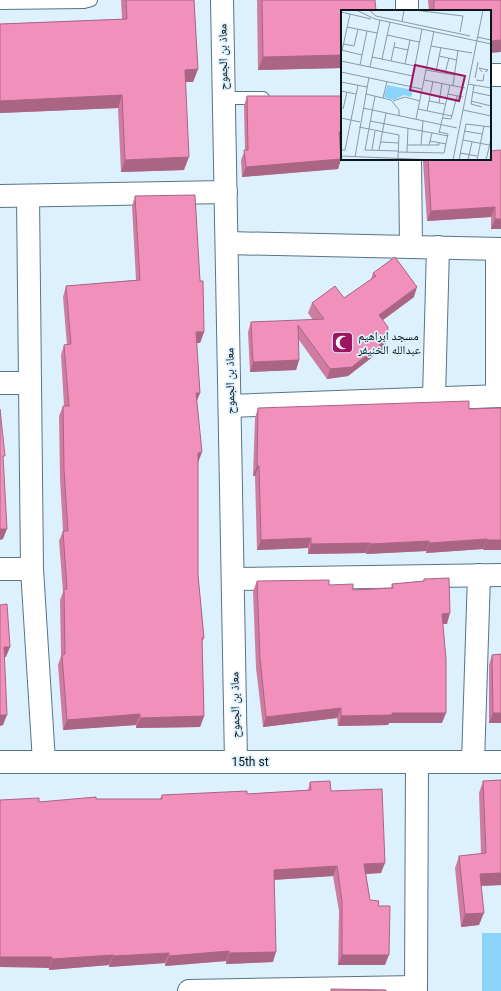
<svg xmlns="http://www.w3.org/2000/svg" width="501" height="991" font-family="Roboto,'Noto Naskh Arabic',sans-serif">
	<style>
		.green { fill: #8ad4fa }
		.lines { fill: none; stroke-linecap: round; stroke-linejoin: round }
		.lane-casing { stroke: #567586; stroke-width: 14 }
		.street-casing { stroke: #567586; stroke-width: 24 }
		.lane { stroke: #fff; stroke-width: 12 }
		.street { stroke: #fff; stroke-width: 22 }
		.wall { fill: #cf7ca1 }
		.shaded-wall { fill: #a96583 }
		.building { fill: #f190bb; stroke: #a96583 }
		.labels { text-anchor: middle; stroke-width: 3.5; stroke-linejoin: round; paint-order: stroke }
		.street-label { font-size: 12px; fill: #09161c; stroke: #dcf1fd }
		.poi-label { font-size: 12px; fill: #09161c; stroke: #dcf1fd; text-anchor: start }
		.inset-road { fill: none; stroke: #8899a3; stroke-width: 1 }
		.view { fill: #9d1463; fill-opacity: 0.15; stroke: #9d1463; stroke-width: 2 }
		.inset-edge { fill: none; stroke: #09161c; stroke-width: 2 }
	</style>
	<rect width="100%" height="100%" fill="#dcf1fd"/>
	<rect class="green" x="482" y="933" width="19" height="58"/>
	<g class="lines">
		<defs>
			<g id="lane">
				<path d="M0,3L84,2L91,0"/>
				<path d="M224,98H263"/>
			</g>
			<g id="street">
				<path d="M222,0L236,762"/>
				<path d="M407,0V11"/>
				<path d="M490,75H501"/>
				<path d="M410,159L411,246"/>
				<path d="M0,196L226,192"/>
				<path d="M28,196L32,569L44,762"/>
				<path d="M227,243L501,249"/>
				<path d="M0,383H30"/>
				<path d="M497,396V249"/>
				<path d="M434,398L438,247"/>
				<path d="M230,406L501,396"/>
				<path d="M0,569H32"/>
				<path d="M233,579L501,575"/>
				<path d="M0,762H501"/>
				<path d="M473,762L479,575"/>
				<path d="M189,991L416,987"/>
				<path d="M416,991L417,762"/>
			</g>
		</defs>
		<use href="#lane" class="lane-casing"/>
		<use href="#street" class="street-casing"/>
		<use href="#lane" class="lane"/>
		<use href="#street" class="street"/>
	</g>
	<g class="wall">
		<path d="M121,0H194L198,69L193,82H186L184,170L121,172L118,108L0,113V24L122,19Z"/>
		<path d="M257,0H375L342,11V68L258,70Z"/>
		<path d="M428,0H501L490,11H429Z"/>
		<path d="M247,96L340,141L341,159L338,169L242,177L241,160L245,150L244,106Z"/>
		<path d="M424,159H490L501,229H491V217L427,221L423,162Z"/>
		<path d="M135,196L200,281L204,332L200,343H196L200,393L196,402L198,462V575L204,638L202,642L204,716L200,727L136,728V725L63,730L58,665L61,656L60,600L63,592L59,541L63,531L60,479L59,416L63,406H64L61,355L64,345H67L63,297L66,286L136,280L132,206Z"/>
		<path d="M373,273L414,297L383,320L384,348L348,376L327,379L299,340V360L296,370L250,372L248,332L251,322L313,320L308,313L312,303L344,298L371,279Z"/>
		<path d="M258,408L469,409L501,550H483V549L426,553V551L366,554V553L308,554V548L257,550L255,476H253L255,418Z"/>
		<path d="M424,579L447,624H443L442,723H389L388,725L338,726L337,718L263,727L256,668L253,591L257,581L329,585L353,590L391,588L392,584L423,581Z"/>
		<path d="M501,654V723H489V665L492,655Z"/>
		<path d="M501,780V885L481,886L479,925L461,927L455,868L459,856L481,854L479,793L483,781Z"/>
		<path d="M310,782L331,791L381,873L366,874L370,900L378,906L385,965H338L339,911L333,876L274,880L273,962L226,964V961L165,966V963L109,967V965L49,970L39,802L96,799H160L162,795L247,794L308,790Z"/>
	</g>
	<g class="shaded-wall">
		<path d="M501,40V52L490,53V41Z"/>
		<path d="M342,55V68L258,70L263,57Z"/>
		<path d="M198,69L193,82H181L185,70Z"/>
		<path d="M122,95L118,108L0,113V101Z"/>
		<path d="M339,132H342V141H335Z"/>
		<path d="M189,157L184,170L121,172L125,160Z"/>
		<path d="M341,159L338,169L242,177L246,167Z"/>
		<path d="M495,207L491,217L427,221L431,211Z"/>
		<path d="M495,219H501V229H491Z"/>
		<path d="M417,287L414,297L376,325L379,315Z"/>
		<path d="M196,332H204L200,343H192Z"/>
		<path d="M387,339L384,348L348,376L327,379L330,369Z"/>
		<path d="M299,360L296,370L250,372L253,362Z"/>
		<path d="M196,393H200L196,403Z"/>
		<path d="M202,452L198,463V453Z"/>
		<path d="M257,466H259L255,476H253Z"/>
		<path d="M0,529H7L3,539L0,540Z"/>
		<path d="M311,538L308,548L257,550L261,540Z"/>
		<path d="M487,539L483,549L426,553L429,543Z"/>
		<path d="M487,540H501V550H483Z"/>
		<path d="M429,541L426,551L366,554L370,544Z"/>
		<path d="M370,543L366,553L308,554L311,544Z"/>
		<path d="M450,613L447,624H439L442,614Z"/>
		<path d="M4,647H10L6,657L0,658Z"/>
		<path d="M341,708L337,718L263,727L266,717Z"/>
		<path d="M392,713H446L442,723H389L388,725L338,726L341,716Z"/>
		<path d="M493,713H501V723H489Z"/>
		<path d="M140,714L136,725L63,730L67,720Z"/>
		<path d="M0,715H7L3,725L0,726Z"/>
		<path d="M204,716L200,727L136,728L140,718Z"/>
		<path d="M385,863L381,873L361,874L364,864Z"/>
		<path d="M337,866L333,876L270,880L274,870Z"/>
		<path d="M501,873V885L475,886L480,874Z"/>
		<path d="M484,913L479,925L461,927L465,914Z"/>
		<path d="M229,951L226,961L165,966L169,956Z"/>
		<path d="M276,952L273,962L226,964L229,953Z"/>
		<path d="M169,953L165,963L109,967L113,956Z"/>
		<path d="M113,955L109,965L49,970L52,959Z"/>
		<path d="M342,955H389L385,965H338Z"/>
		<path d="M0,957H52L49,968L0,967Z"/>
	</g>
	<g class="building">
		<path d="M126,0H194L198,69L185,70L189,157L125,160L122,95L0,101V24L127,19Z"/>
		<path d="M262,0H375L376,11H342V55L263,57Z"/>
		<path d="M434,0H501V40L490,41V11H434Z"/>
		<path d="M247,96H342V132H339L341,159L246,167L244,150H248Z"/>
		<path d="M501,150V219H495V207L431,211L428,159H490V151Z"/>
		<path d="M195,195L200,281H203L204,332H196L200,393H196L202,452L198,453V575L204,638H202L204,716L140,718V714L67,720L62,655L65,654L64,589H67L63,531H68L64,469L63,406H69L64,345L71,344L66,286L140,280L135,196Z"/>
		<path d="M395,257L417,287L379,315L388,327L387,339L352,367L330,369L298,325L299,360L253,362L251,322L324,319L312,303L335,286L344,298L376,276L373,273Z"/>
		<path d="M469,401V409L501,408V540H487V539L429,543V541L370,544V543L311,544V538L261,540L259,466H257L258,408Z"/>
		<path d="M0,409L5,456H3L7,529H0Z"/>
		<path d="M449,578L450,613L442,614L446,659V713H392V715L341,716V708L266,717L260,658L257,581L329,580V585L353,584V590L393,588L392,584L424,581V579Z"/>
		<path d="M7,604L10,647H4L7,715H0V605Z"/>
		<path d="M501,654V713H493L492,655Z"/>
		<path d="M501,780V873L480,874L484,913L465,914L459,856L486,853L483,781Z"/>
		<path d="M330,781L331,791L382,789L385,863L364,864L370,900L379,901L378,906H390L389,955H342V901L337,866L274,870L276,952L229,953V951L169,956V953L113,956V955L52,959V957H0V800L39,798V802L96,797V799H162V795L247,791V794L311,790L310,782Z"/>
		<path d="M331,989L386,990V991H331Z"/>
	</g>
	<defs>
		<symbol id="mosque-square" viewBox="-11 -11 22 22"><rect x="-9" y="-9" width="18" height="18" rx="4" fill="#9d1463" stroke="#dcf1fd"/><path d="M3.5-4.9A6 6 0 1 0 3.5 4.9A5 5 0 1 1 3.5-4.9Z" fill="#fff"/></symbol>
	</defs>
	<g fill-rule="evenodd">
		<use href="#mosque-square" x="330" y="330" width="25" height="25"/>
	</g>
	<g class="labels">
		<g class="street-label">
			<text transform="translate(223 57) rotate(-91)" y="4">معاذ بن الجموح</text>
			<text transform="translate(230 381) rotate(-91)" y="4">معاذ بن الجموح</text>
			<text transform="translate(235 705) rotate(-91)" y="4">معاذ بن الجموح</text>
			<text x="250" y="766">15th st</text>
		</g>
		<g class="poi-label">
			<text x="358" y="340">مسجد ابراهيم<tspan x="358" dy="14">عبدالله الخنيفر</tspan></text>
		</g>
	</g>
	<g transform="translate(341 10)">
		<rect width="150" height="150" fill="#dcf1fd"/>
		<path d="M46,75L72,80L70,87L63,85L53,90L43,87Z" fill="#8ad4fa"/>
		<path class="inset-road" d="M15,0L34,9L150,34M28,0L35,6L129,26M73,0L122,6L119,22M0,2L30,9M61,12L63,0M6,17L36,23M46,25L78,32M136,27L150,30M3,34L13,36L17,19M90,36L131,43M53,37L67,40M0,40L21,45M1,41L9,4M98,46L116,50M31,47L74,56M41,49L49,12M0,51L72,66M50,51L54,32M64,54L69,30M19,55L26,21M29,57L39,10M85,60L114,65M0,62L81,79M95,62L100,37M141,62L138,58L147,60L144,62M104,63L108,48M134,68L137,52M83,70L124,78M135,70L142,71L143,64M0,72L26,77M127,74L150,78M112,75L117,40M133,75L130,94L141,97M70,76L81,19M0,81L15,84M132,82L150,86M25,84L50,90L58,100V106M107,84L122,87M34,86L24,140L57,141M42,88L46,71M52,91L64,87L79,91M88,91L104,94M130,91L150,96M98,93L101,73M22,98L116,118M2,99L6,82M77,99L111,106M122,100L150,106M86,101L92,71M0,108L19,112M101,108L110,109L116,86M75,109L93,21M29,111L107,126M18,117L58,125L57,148M123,121L141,124M98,123L109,75M122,130L148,135M89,131L105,134M40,132L58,133M66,135H88L91,123M80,135L82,111M88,135H98V132M0,140H4L17,75M31,140L34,121M38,140L45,103M57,142L103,143L107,124L98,122M66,142L67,118M119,143L136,146M0,146L94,150M14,147L28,67M112,150L142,0M118,150L125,114L150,117M127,150L131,132M136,150L143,116M145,150L150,129"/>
		<path class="view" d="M74,55L124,66L118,91L69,80Z"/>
		<rect width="150" height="150" class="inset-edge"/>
	</g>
</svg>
